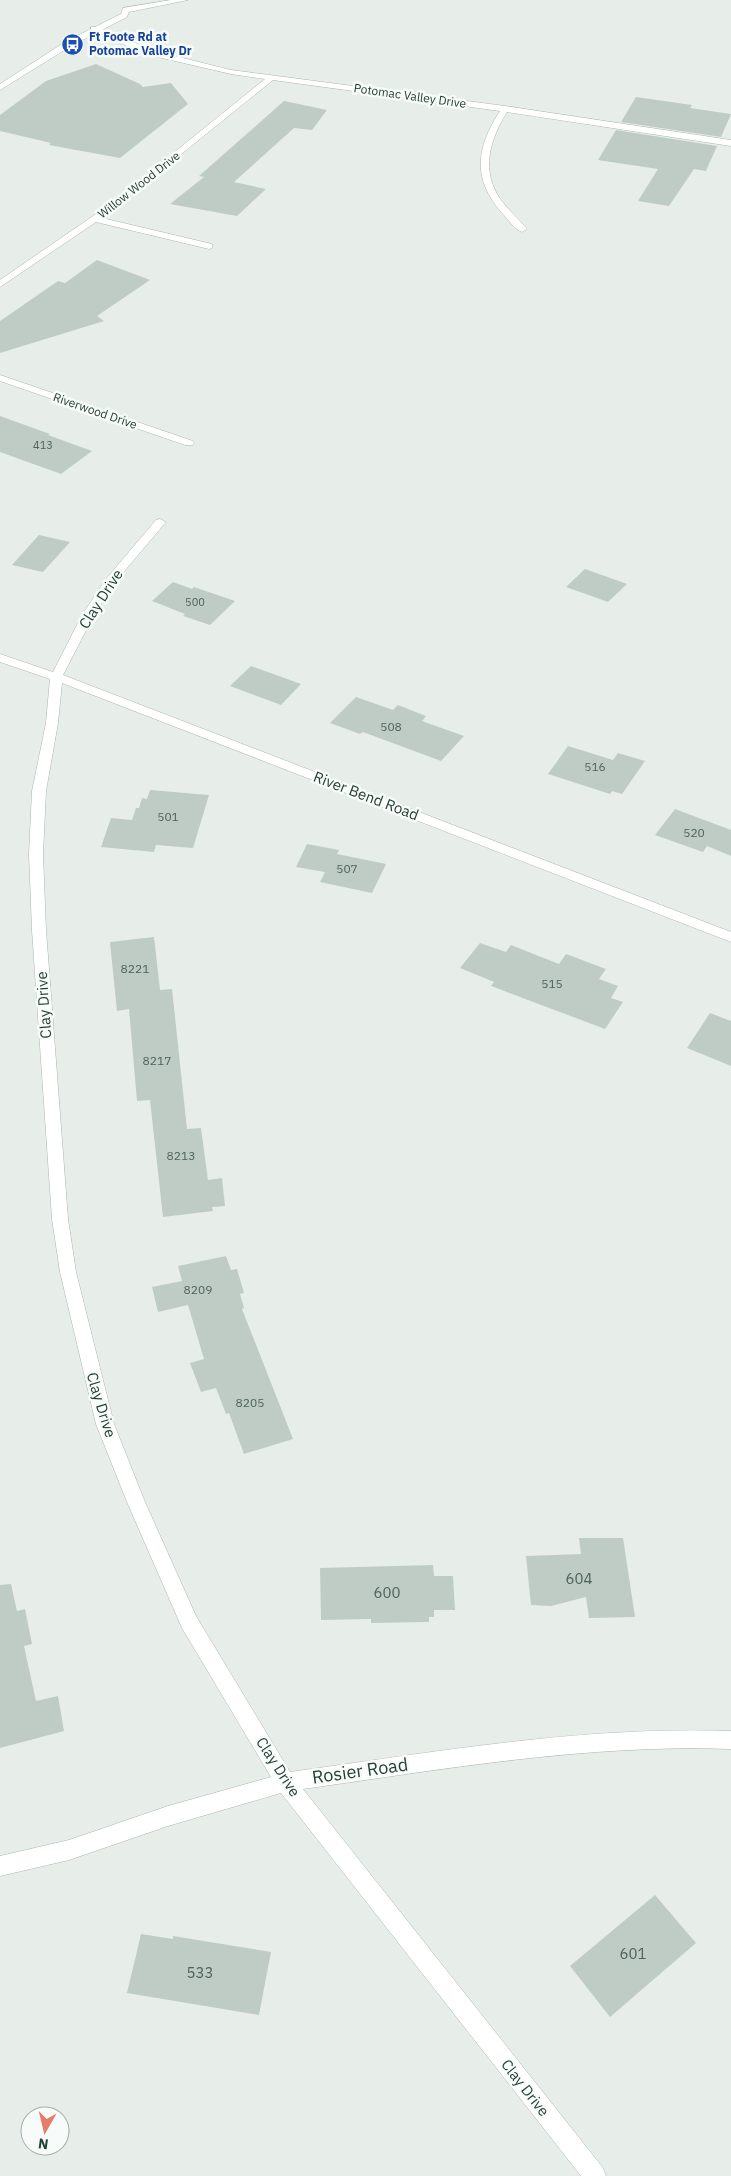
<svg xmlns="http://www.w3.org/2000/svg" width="731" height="2176" font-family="'IBM Plex Sans',sans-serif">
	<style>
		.building { fill: #bfccc5 }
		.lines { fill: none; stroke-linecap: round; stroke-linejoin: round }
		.street-casing { stroke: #aab6b0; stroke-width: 1 }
		.secondary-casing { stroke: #a6b9b0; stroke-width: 1 }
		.street { fill: #fff; fill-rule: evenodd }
		.secondary { fill: #fff; fill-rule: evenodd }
		.labels { text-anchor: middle; stroke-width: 5; stroke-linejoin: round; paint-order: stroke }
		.far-number-label { font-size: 11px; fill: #4d6259 }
		.far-transit-label { font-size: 12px; font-weight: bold; fill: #164399; stroke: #f7fbf9; text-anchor: start }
		.far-street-label { font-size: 12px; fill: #273f35; stroke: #f7fbf9 }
		.number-label { font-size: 12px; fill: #4d6259 }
		.street-label { font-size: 15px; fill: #273f35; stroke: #f7fbf9 }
		.near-number-label { font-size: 15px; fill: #4d6259 }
		.near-street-label { font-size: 18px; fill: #273f35; stroke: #f7fbf9 }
	</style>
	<rect width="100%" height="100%" fill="#e7eeea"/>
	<g class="building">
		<path d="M96,64L140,84L143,87L171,83L188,104L120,158L49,145L51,143L0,131V115L46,81Z"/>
		<path d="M636,97L692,105L690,108L731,114L721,137L621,122Z"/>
		<path d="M284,101L327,110L312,130L294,128L234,182L266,189L237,216L170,204L204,177L199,176Z"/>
		<path d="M616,130L717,146L706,171L694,169L669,206L638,201L658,169L598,160Z"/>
		<path d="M97,260L150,280L97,316L104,321L0,353V321L58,281L65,283Z"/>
		<path d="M0,416L50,434L48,435L92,451L61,474L0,452Z"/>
		<path d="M39,535L70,542L43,572L12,565Z"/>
		<path d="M585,569L627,584L608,602L566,587Z"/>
		<path d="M173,582L192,589L194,587L235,601L210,625L183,616L185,614L152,601Z"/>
		<path d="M251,666L301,684L281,705L230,686Z"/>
		<path d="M356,697L393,710L398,705L426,716L422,721L464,736L441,761L363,732L360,734L330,723Z"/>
		<path d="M568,746L613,760L618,753L645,761L622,794L612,791L610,794L548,774Z"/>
		<path d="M150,790L209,795L193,848L156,845L154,852L101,847L111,818L132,820L136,808H139L142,798L147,799Z"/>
		<path d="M675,809L731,830V856L707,846L703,852L655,835Z"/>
		<path d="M307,844L339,850L337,854L386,864L372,893L320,882L325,872L296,867Z"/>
		<path d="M154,937L160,990L172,989L187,1129L201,1128L208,1180L222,1178L225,1206L212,1207L213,1211L163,1217L150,1100L137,1101L129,1009L117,1011L110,942Z"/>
		<path d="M480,943L506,952L511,945L559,964L566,954L606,969L599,979L618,986L611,998L623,1002L605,1029L491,986L494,982L460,968Z"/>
		<path d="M710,1013L731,1021V1066L687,1048Z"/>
		<path d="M226,1256L231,1270L237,1269L244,1293L240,1294L244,1308L242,1309L293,1439L244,1454L229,1413L226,1414L216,1388L201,1392L190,1363L204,1359L188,1305L158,1312L152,1287L182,1281L178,1266Z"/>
		<path d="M579,1538H623L635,1617L589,1618L586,1597L551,1606L531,1605L526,1556L581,1554Z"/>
		<path d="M433,1565L434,1576H453L455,1610H434V1617H429V1622L371,1623V1619L321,1620L320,1568Z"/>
		<path d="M11,1584L17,1611L25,1609L32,1644L24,1646L36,1701L58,1696L64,1731L0,1748V1585Z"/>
		<path d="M655,1895L696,1943L610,2017L570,1966Z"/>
		<path d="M141,1934L173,1939V1936L271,1952L259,2015L127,1993Z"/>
	</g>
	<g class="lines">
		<defs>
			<g id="street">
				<path d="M91,27H97L155,51L231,70L505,106L731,140V146L507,112C490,139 480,171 501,200C508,210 519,219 527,229L522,232C514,229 508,219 502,213C472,179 476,148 500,111L273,80L102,218L212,244V248L209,249L96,222L0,287V280L109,205L265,79L231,74L149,55L91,31Z"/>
				<path d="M0,375L193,441L194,443L193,445H185L0,381Z"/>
				<path d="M160,519L166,522L116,581L94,615L63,675L731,932V942L62,683L58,723L46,791L43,854L46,930L68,1219L76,1272L114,1424L145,1502L196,1616L290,1772C436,1752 583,1726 731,1731V1749C587,1744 445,1769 303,1789L603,2168L606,2176H581L281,1793L168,1826L69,1860L0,1876V1856L69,1840L168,1806L271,1777L182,1628L127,1502L96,1424L60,1272L52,1219L32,930L29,854L32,791L46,723L50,679L0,662V654L53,672L82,615L106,579L156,520Z"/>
			</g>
			<path id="secondary" d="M171,0H188L129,12L127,17L71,46L0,90V84L65,42L121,14L123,8Z"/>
		</defs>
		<use href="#street" class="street-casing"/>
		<use href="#secondary" class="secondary-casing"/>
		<use href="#street" class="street"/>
		<use href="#secondary" class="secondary"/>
	</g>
	<defs>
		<symbol id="bus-disc" viewBox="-11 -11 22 22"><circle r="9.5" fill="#1a4fb4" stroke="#f7fbf9"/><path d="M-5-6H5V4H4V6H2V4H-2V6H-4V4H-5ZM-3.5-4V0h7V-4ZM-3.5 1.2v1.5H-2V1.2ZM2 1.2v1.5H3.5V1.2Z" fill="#fff"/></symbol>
	</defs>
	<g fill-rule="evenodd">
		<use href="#bus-disc" x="60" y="32" width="25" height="25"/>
	</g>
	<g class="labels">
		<g class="far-number-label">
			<text x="43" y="449">413</text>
			<text x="195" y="606">500</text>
		</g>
		<g class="far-transit-label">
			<text x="89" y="41">Ft Foote Rd at<tspan x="89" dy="14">Potomac Valley Dr</tspan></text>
		</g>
		<g class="far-street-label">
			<text transform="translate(410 96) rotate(8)" y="4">Potomac Valley Drive</text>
			<text transform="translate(139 185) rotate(-38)" y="4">Willow Wood Drive</text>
			<text transform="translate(95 411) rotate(19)" y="4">Riverwood Drive</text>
		</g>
		<g class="number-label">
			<text x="391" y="731">508</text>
			<text x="595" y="771">516</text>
			<text x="168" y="821">501</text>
			<text x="694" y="837">520</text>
			<text x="347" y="873">507</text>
			<text x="135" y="973">8221</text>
			<text x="552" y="988">515</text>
			<text x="157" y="1065">8217</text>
			<text x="181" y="1160">8213</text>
			<text x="198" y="1294">8209</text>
			<text x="250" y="1407">8205</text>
		</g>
		<g class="street-label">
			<text transform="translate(101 599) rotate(-57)" y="5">Clay Drive</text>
			<text transform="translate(366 796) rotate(21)" y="5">River Bend Road</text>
			<text transform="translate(44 1005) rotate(-94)" y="5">Clay Drive</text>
			<text transform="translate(101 1405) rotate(73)" y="5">Clay Drive</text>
			<text transform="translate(278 1767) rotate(57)" y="5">Clay Drive</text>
			<text transform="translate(525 2088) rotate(52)" y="5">Clay Drive</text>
		</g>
		<g class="near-number-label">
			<text x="579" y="1584">604</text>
			<text x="387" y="1598">600</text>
			<text x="633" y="1959">601</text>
			<text x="200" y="1978">533</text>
		</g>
		<g class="near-street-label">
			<text transform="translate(360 1771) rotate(-8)" y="6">Rosier Road</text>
		</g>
	</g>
	<g transform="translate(45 2131) rotate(188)"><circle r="24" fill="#f7fbf9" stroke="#a4b0ab"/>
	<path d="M0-4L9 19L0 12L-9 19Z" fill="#e77b6c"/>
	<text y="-8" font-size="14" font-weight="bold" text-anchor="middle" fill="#273f35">N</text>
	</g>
</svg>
